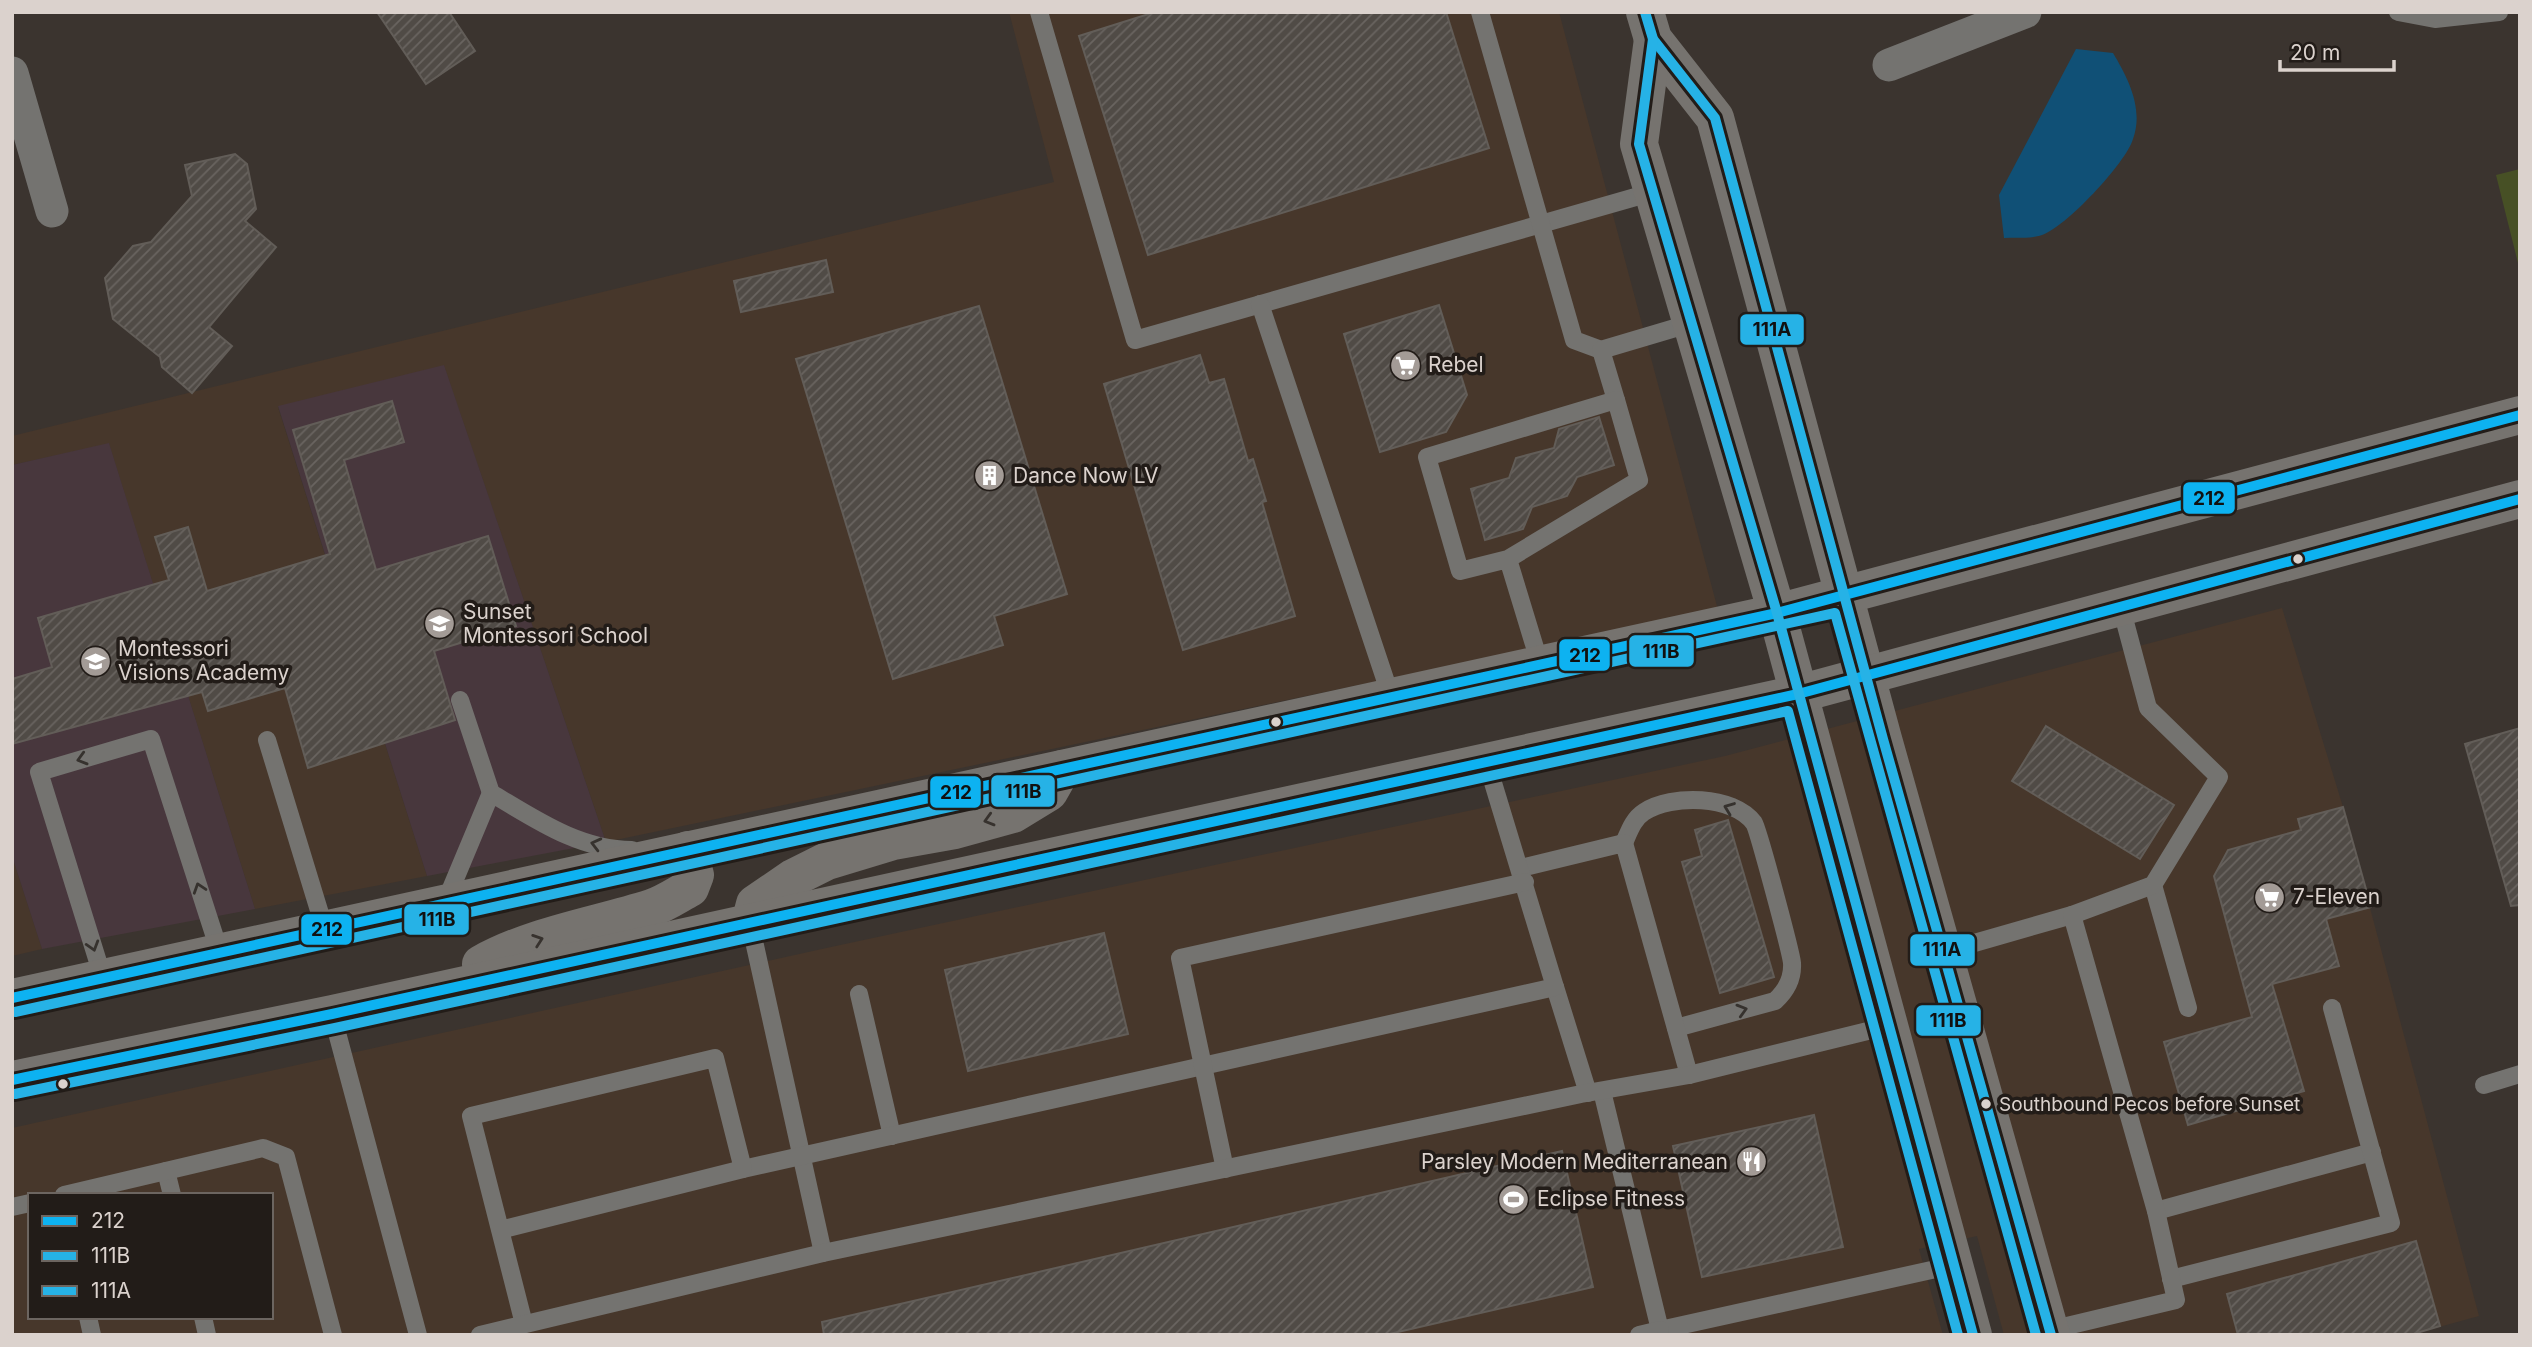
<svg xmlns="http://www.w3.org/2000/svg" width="2532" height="1347" font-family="Inter,sans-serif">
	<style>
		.built { fill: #47372b; fill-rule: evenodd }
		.education { fill: #48373d }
		.garden { fill: #475025 }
		.water { fill: #105076 }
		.building { fill: url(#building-hatch); stroke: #625d58; stroke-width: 2 }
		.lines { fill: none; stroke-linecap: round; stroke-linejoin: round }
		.service { stroke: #747370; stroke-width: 18 }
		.minor { stroke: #747370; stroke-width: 33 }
		.primary { stroke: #76736f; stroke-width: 38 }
		.bus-1-casing { stroke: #221c18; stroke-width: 16 }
		.bus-2-casing { stroke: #221c18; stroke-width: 16 }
		.bus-3-casing { stroke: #221c18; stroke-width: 16 }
		.bus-1 { stroke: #0db2f1; stroke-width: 10 }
		.bus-2 { stroke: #26b2e6; stroke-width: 10 }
		.bus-3 { stroke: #26b2e6; stroke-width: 10 }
		.oneway { stroke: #36322e }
		.oneway2 { stroke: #37322e }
		.bus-dot { fill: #dbd2cd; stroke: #221c18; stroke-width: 2.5 }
		.labels { text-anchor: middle; stroke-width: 7; stroke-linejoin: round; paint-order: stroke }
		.bus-label { font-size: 19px; fill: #dbd2cd; stroke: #221c18; text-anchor: start }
		.poi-label { font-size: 21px; fill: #dbd2cd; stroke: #221c18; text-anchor: start }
		.line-badge { stroke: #221c18; stroke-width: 2.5 }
		.pale-badge-label { font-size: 19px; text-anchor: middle; font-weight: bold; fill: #111 }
	</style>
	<defs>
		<pattern id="building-hatch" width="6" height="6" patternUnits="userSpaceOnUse" patternTransform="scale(1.75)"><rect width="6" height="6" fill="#504b46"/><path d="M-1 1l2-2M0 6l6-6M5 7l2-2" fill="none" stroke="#696460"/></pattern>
	</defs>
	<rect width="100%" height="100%" fill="#3b342f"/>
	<g class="built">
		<path d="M1009,12H1559L1718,610L606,842L444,366L278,407L427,876L255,909L109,444L12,465V436L1054,182Z"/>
		<path d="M2282,608L2343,807L2479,1316L2410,1335H2004L1977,1236L1919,1249L1943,1335H12V1128L831,947L1725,756ZM30,1195H271V1317H30Z"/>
		<path d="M12,856L42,949L12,956Z"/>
	</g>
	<g class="education">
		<path d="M444,365L606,842L427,876L278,406Z"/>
		<path d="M109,443L255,909L42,949L12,856V465Z"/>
	</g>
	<path class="garden" d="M2520,169V271L2496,175Z"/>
	<path class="water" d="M2076,49L2113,53C2128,78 2144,109 2133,139C2126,163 2065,228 2042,235C2031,239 2016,237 2004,238L1999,195Z"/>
	<g class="building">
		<path d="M377,12H449L475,51L426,84Z"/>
		<path d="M1155,12H1446L1489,148L1148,255L1079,36Z"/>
		<path d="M235,154L247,164L256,209L245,221L276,247L209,327L232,346L192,393L162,367L160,357L113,319L105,278L133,246L151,242L192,196L185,165Z"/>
		<path d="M826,260L833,292L741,312L734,281Z"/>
		<path d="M1439,305L1467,395L1446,432L1380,452L1344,334Z"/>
		<path d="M979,306L1067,594L994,616L1003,645L893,679L796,359Z"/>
		<path d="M1200,355L1209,383L1224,379L1248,461L1253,459L1266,501L1262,502L1295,616L1183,650L1104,384Z"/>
		<path d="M392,401L404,442L344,460L376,570L488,536L516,626L434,651L455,720L308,768L285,688L208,711L202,692L12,744V679L52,667L38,618L169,580L155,537L188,527L207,591L330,554L293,430Z"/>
		<path d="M1599,417L1614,465L1577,477L1567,496L1532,507L1523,529L1485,540L1471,489L1509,478L1516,458L1554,448L1559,429Z"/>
		<path d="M2046,726L2174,805L2140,859L2012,781Z"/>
		<path d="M2520,728V905L2511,906L2465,744Z"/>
		<path d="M2343,807L2371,907L2326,919L2339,966L2272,984L2304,1091L2188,1125L2164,1042L2252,1017L2214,876L2228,850L2301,830L2298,819Z"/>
		<path d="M1728,820L1774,977L1720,993L1682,862L1702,856L1695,830Z"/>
		<path d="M1104,933L1128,1034L968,1071L945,970Z"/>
		<path d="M1814,1115L1843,1247L1702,1277L1673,1146Z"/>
		<path d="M1562,1151L1593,1287L1385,1335H824L822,1322Z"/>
		<path d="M2416,1241L2440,1326L2410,1335H2238L2227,1294Z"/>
	</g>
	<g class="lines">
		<g class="service">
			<path d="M1039,12L1135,340L1653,192"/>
			<path d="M1480,12L1574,340L1601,350"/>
			<path d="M2398,12L2435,19L2499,12"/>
			<path d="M1260,304L1391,697"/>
			<path d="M1616,400L1601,350L1692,323"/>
			<path d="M1508,559L1639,480L1616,400L1427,457L1460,571L1508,559L1540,664"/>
			<path d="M460,700L491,793"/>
			<path d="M267,740L325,930"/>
			<path d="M1624,843C1629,832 1633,819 1644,812C1672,794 1733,795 1754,823C1758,829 1791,952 1792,963C1793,979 1786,991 1775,1001L1676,1028"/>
			<path d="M1521,868L1624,843L1689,1075"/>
			<path d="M2153,885L2188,1008"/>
			<path d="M445,903L491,793C535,819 579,850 632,850"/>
			<path d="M750,923L823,1253"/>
			<path d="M1943,952L2072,915"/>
			<path d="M103,978L39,772L151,739L220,953"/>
			<path d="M1555,987L1588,1093"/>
			<path d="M859,994L892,1136"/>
			<path d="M332,1014L418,1335"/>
			<path d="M2484,1085L2520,1074"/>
			<path d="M1602,1091L1660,1330L1954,1265"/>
			<path d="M743,1169L1555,987L1487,763"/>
			<path d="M1225,1169L1180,958L1525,882"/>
			<path d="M166,1171L172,1195"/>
			<path d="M64,1195L263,1148L286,1157L333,1335"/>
			<path d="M12,1207L30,1203"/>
			<path d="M2156,1211L2372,1152"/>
			<path d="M500,1230L743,1169L715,1058L471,1116L524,1324"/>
			<path d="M2171,1279L2391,1223L2332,1008"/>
			<path d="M88,1317L92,1335"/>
			<path d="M203,1317L207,1335"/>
			<path d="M2050,1330L2176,1300L2156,1211L2072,915L2153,885L2219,777L2148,708L2121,607"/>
			<path d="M480,1335L823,1253L1581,1094L1689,1075L1888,1026"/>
			<path d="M1639,1335L1660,1330"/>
		</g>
		<g class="minor">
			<path d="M1889,65L2025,12"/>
			<path d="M12,73L52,211"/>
		</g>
		<g class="primary">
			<path d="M1645,12L1653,39L1715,118L1883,739L2051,1335"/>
			<path d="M1653,39L1639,144L1777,613L1973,1335"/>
			<path d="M750,923L755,904L793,878L827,861L893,841L955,830L1013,814L1049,792L1062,769"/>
			<path d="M481,964C533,935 594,926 651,908C664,904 677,895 690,888L695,875L688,850"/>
			<path d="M12,998L1777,613L2520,415"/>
			<path d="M12,1080L332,1014L1798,694L2520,499"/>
		</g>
		<defs>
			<g id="bus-1">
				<path d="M12,998L1777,613L2520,415"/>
				<path d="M12,1080L332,1014L1798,694L2520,499"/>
			</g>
			<g id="bus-2">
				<path d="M15,1012L1835,613L2036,1335"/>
				<path d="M15,1094L335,1028L1788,711L1958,1335"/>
			</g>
			<g id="bus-3">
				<path d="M1645,12L1653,39L1715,118L1883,739L2051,1335"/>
				<path d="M1653,39L1639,144L1777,613L1973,1335"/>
			</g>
		</defs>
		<use href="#bus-1" class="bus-1-casing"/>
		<use href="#bus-2" class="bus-2-casing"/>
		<use href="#bus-3" class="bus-3-casing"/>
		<use href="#bus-1" class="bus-1"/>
		<use href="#bus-2" class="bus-2"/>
		<use href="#bus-3" class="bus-3"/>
	</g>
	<defs><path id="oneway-chevron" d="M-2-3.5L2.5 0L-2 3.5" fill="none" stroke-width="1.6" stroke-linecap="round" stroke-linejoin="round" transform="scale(1.75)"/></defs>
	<g class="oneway">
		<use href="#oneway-chevron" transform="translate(82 759) rotate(164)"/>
		<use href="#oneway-chevron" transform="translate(1729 808) rotate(-159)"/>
		<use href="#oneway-chevron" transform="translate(596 844) rotate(-166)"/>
		<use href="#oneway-chevron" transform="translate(199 888) rotate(-108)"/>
		<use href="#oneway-chevron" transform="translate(93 946) rotate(73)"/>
		<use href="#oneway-chevron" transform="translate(1742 1010) rotate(-16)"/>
	</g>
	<g class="oneway2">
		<use href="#oneway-chevron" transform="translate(989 820) rotate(164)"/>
		<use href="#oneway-chevron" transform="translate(538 940) rotate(-19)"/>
	</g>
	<defs>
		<symbol id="supermarket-disc" viewBox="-11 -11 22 22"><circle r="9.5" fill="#a39b96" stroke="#221c18"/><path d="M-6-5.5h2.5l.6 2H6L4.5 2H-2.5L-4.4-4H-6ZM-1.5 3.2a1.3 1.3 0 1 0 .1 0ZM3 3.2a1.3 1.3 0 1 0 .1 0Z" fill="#fff"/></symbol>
		<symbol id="building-disc" viewBox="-11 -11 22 22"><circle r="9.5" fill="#a39b96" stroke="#221c18"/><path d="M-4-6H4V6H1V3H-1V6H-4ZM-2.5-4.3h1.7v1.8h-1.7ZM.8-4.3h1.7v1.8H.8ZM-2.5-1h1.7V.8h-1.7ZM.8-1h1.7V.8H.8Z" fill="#fff"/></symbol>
		<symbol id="school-disc" viewBox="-11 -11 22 22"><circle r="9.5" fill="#a39b96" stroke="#221c18"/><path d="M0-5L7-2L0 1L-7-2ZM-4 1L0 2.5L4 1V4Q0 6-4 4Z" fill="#fff"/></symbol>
		<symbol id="restaurant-disc" viewBox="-11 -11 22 22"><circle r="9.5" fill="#a39b96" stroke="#221c18"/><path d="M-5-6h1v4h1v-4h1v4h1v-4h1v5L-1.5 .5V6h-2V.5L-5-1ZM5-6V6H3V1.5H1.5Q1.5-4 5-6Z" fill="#fff"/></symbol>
		<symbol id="stadium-disc" viewBox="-11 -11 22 22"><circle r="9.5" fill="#a39b96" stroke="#221c18"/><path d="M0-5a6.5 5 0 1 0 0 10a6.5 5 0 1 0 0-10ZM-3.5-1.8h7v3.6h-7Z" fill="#fff"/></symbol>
	</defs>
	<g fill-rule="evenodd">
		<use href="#supermarket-disc" x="1388" y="348" width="35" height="35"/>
		<use href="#building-disc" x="972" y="458" width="35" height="35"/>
		<use href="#school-disc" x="422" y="606" width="35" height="35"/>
		<use href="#school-disc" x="78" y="644" width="35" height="35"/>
		<use href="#supermarket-disc" x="2252" y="880" width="35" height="35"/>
		<use href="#restaurant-disc" x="1734" y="1144" width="35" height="35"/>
		<use href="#stadium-disc" x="1496" y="1182" width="35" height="35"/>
	</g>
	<g class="bus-dot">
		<circle cx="2298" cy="559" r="6"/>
		<circle cx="1276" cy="722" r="6"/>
		<circle cx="63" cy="1084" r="6"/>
		<circle cx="1986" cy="1104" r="6"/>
	</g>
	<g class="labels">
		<g class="bus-label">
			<text x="1999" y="1111">Southbound Pecos before Sunset</text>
		</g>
		<g class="poi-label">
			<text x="1428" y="372">Rebel</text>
			<text x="1013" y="483">Dance Now LV</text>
			<text x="463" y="619">Sunset<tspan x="463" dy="24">Montessori School</tspan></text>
			<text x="118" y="656">Montessori<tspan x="118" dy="24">Visions Academy</tspan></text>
			<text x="2293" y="904">7-Eleven</text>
			<text x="1728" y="1169" text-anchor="end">Parsley Modern Mediterranean</text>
			<text x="1537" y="1206">Eclipse Fitness</text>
		</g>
	</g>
	<g class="line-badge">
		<rect x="1739" y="313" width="66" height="33" rx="7" fill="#26b2e6"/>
		<rect x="2182" y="481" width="54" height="34" rx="7" fill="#0db2f1"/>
		<rect x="1628" y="634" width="67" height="34" rx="7" fill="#26b2e6"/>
		<rect x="1558" y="638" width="53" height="34" rx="7" fill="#0db2f1"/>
		<rect x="990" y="774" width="66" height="34" rx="7" fill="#26b2e6"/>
		<rect x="929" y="775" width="53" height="34" rx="7" fill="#0db2f1"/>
		<rect x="403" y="903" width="67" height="33" rx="7" fill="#26b2e6"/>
		<rect x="300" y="913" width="53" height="33" rx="7" fill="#0db2f1"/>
		<rect x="1909" y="933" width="67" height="34" rx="7" fill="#26b2e6"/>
		<rect x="1915" y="1004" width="67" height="33" rx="7" fill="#26b2e6"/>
	</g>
	<g class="pale-badge-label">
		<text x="1772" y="336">111A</text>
		<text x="2209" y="505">212</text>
		<text x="1661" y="658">111B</text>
		<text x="1585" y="662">212</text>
		<text x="1023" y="798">111B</text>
		<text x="956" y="799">212</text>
		<text x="437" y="926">111B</text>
		<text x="327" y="936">212</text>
		<text x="1942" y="956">111A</text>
		<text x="1948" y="1027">111B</text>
	</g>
	<rect width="2532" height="1347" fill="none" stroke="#dbd2cd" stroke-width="28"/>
	<rect x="28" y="1193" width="245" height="126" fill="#221c18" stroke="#6c6560" stroke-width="2"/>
	<rect x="42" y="1216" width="35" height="10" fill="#0db2f1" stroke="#6c6560" stroke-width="2"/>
	<text x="91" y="1228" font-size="21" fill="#dbd2cd">212</text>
	<rect x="42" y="1251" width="35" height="10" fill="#26b2e6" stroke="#6c6560" stroke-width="2"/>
	<text x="91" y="1263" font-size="21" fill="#dbd2cd">111B</text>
	<rect x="42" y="1286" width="35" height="10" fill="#26b2e6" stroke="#6c6560" stroke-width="2"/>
	<text x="91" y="1298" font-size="21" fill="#dbd2cd">111A</text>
	<path d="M2280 60v10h114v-10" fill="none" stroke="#dbd2cd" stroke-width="3.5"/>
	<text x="2290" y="60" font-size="21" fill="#dbd2cd" stroke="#221c18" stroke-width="5" paint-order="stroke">20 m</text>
</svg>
